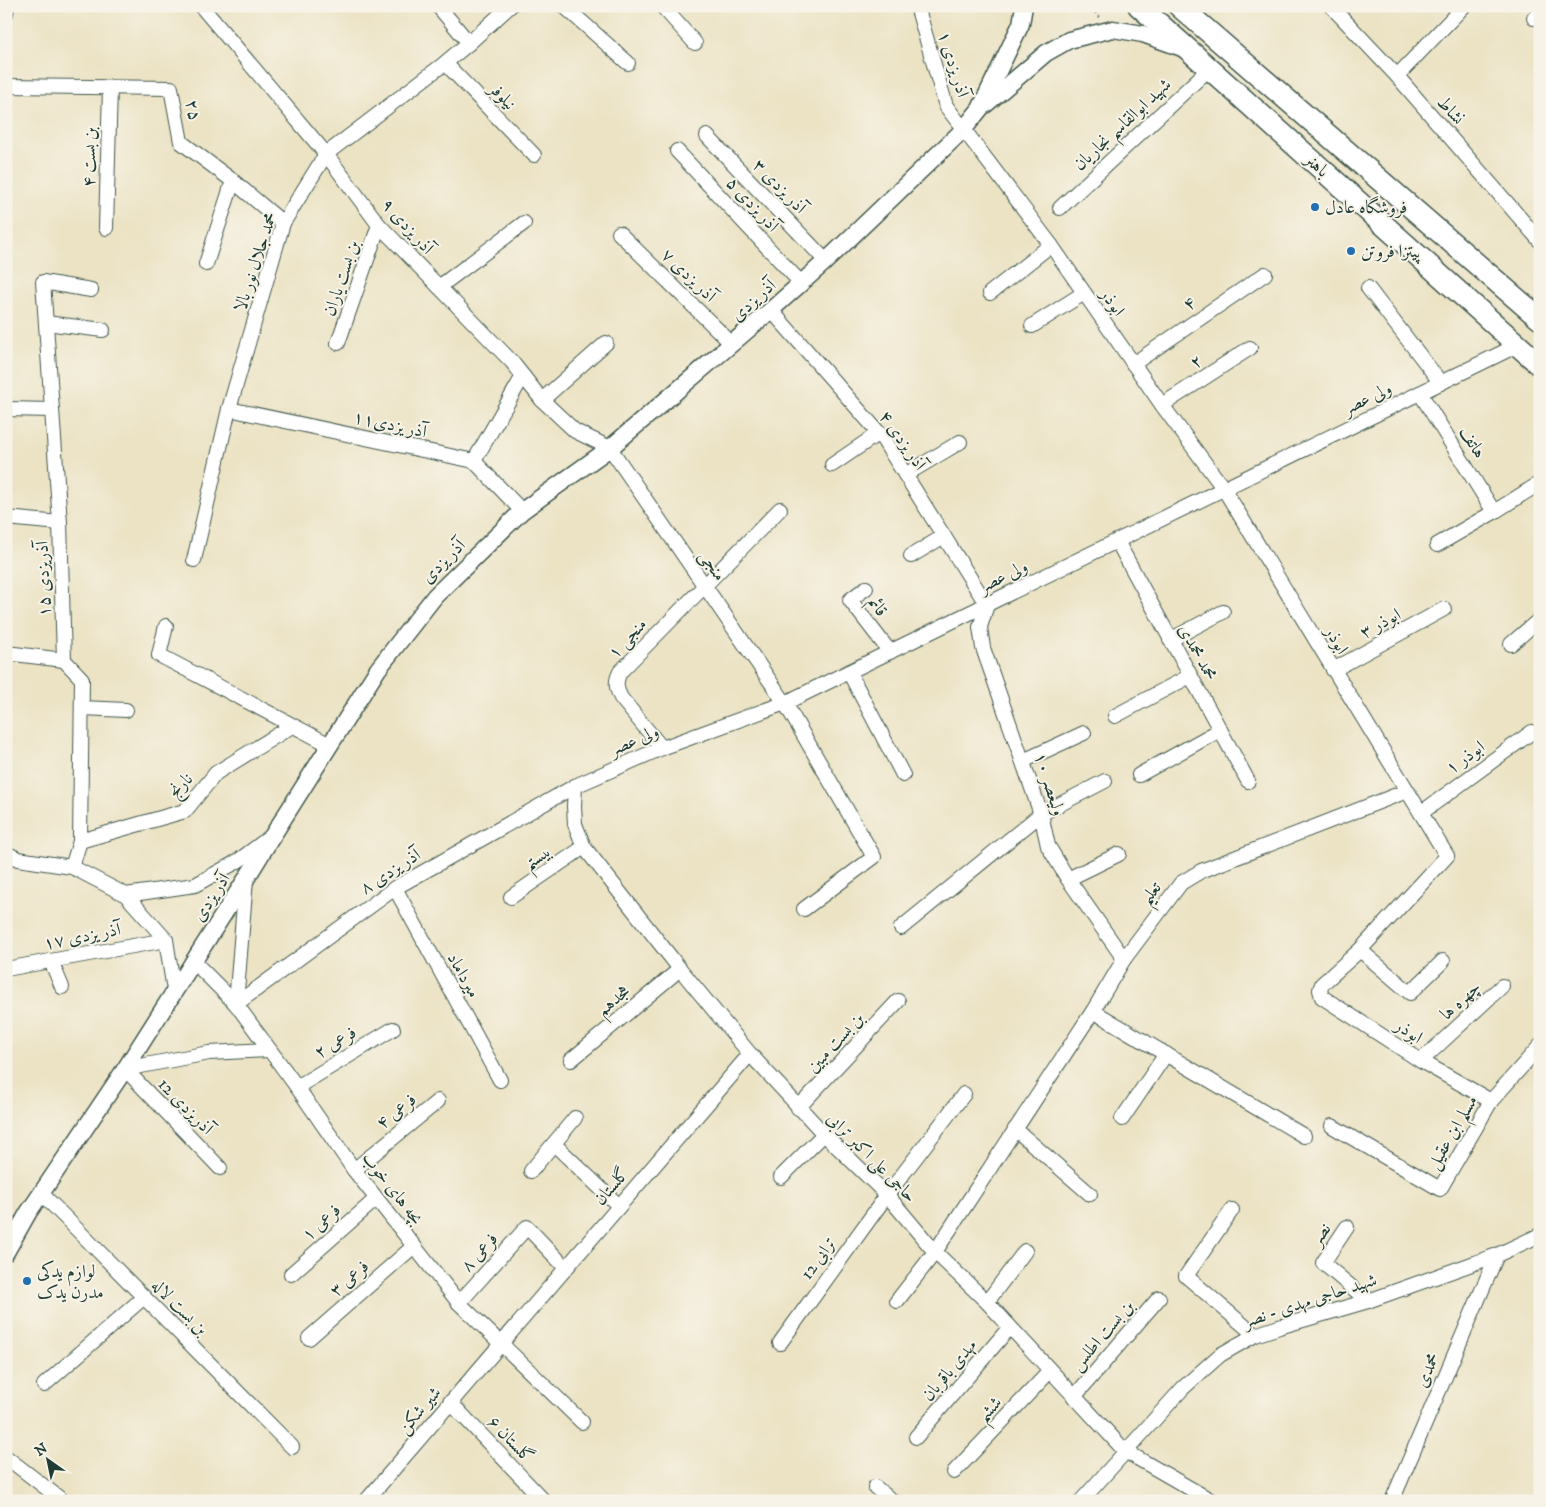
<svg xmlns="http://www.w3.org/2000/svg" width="1546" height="1507" font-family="'IM FELL DW Pica',Amiri,serif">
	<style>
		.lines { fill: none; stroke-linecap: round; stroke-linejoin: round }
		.minor-casing { stroke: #3e564a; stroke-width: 16 }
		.tertiary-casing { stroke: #3e564a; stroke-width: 19 }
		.primary-casing { stroke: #3e564a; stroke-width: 24 }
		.path { stroke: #3e564a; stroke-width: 2.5; stroke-dasharray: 1 4; stroke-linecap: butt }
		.minor { stroke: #fff; stroke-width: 14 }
		.tertiary { stroke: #fff; stroke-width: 16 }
		.primary { stroke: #fff; stroke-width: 21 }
		.poi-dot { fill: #1f6fb2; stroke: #f7f3e8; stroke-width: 2 }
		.labels { text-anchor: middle; stroke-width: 4; stroke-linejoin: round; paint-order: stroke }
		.street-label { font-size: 18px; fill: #1f3d34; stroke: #f7f3e8 }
		.poi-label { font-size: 18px; fill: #1f3d34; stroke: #f7f3e8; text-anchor: start }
	</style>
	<rect width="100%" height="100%" fill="#f7f3e8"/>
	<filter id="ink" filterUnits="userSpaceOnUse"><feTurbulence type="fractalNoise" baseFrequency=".02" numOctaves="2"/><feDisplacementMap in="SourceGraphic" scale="10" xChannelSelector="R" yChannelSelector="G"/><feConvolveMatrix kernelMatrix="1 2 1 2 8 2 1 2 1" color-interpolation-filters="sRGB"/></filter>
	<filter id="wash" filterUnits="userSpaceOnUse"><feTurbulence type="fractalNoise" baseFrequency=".0096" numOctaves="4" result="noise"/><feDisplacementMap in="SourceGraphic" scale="20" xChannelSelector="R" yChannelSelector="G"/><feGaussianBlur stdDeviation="1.12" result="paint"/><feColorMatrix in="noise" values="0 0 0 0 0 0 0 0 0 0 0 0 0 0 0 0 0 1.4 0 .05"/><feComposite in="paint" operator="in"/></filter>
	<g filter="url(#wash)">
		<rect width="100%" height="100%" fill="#ece3c5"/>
	</g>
	<g filter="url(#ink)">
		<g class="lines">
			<defs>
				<g id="minor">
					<path d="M201,6L326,154L379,225L512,362L542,400L575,431L610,448L785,703L874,857L804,909"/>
					<path d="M438,6L469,43"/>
					<path d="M564,6L628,63"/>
					<path d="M662,6L695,43"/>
					<path d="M917,6L946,106L1051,245L1162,405L1224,489L1447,856L1360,950L1322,984L1320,990L1322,997L1421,1061L1491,1101"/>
					<path d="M1331,6L1397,76L1540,241"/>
					<path d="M6,13L7,6"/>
					<path d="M1534,18L1540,12"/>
					<path d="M445,63L534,155"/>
					<path d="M1397,76L1464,6"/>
					<path d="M6,86L171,88L181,142L233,181L283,223"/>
					<path d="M707,136L826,261"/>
					<path d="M677,151L801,283"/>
					<path d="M1060,208L1210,68"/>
					<path d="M106,228L110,88"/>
					<path d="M619,233L732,344"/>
					<path d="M206,264L233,181"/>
					<path d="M439,287L524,223"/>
					<path d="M1368,288L1441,383"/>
					<path d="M990,293L1051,245"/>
					<path d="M771,310L879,433L987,605L980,627L983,648L1041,814L1048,846L1068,879L1124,959"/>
					<path d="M46,323L103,330"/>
					<path d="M1032,326L1084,293"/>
					<path d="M338,343L379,225"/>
					<path d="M1133,364L1265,274"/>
					<path d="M1420,393L1494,512"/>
					<path d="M542,400L606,343"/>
					<path d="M1162,405L1250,348"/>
					<path d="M6,409L52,410"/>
					<path d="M229,409L474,461L522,511"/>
					<path d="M474,461L523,376"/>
					<path d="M832,465L879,433"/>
					<path d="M905,475L960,442"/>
					<path d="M6,518L60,523"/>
					<path d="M1117,541L1248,781"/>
					<path d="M1437,545L1494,512L1540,483"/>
					<path d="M911,556L944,536"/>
					<path d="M194,560L229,409L283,223L326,154L445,63L469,43L510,6"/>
					<path d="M866,588L850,600L890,652"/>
					<path d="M166,626L159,655L330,745"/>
					<path d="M1170,640L1223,612"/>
					<path d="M1511,644L1540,619"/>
					<path d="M6,653L64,660"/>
					<path d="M1333,670L1444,609"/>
					<path d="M849,672L903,775"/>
					<path d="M82,708L126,710"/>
					<path d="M1115,716L1190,676"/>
					<path d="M662,748L621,698C616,688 615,682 620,672L780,509"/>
					<path d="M1023,761L1084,733"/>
					<path d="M1139,775L1220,730"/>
					<path d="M575,786L574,806L575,824L584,847L680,969L750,1054L824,1134L887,1195L935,1252L987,1302L1125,1451L1212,1501"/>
					<path d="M1421,813L1532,732"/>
					<path d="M80,841L185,811L216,773L292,726"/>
					<path d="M6,853L18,859L72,867L126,895L166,940L174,990"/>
					<path d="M72,867L80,841L82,679L64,660L60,523L43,282L91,290"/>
					<path d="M1068,879L1119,854"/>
					<path d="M395,888L500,1080"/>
					<path d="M126,895L195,885L238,861L270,837"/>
					<path d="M511,897L584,847"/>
					<path d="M901,928L1041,814L1105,781"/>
					<path d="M1360,950L1410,993L1443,961"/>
					<path d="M51,961L62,987"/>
					<path d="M193,961L236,1004L297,1087L354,1170L459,1303L582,1422"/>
					<path d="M6,969L166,940"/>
					<path d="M236,1004L395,888L575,786L662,748L785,703L1518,345"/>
					<path d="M236,1004L246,879"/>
					<path d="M1093,1011L1304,1136"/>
					<path d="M571,1060L680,969"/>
					<path d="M1421,1061L1502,986"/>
					<path d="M125,1069L209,1053L269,1050"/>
					<path d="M125,1069L220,1168"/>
					<path d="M297,1087L393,1029"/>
					<path d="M798,1108L898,1001"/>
					<path d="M1122,1119L1166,1054"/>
					<path d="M1332,1126L1440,1189L1491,1101L1540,1046"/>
					<path d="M1015,1129L1090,1194"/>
					<path d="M554,1144L619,1206"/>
					<path d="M354,1170L438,1101"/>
					<path d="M531,1171L575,1118"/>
					<path d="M781,1177L824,1134"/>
					<path d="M41,1193L292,1447"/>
					<path d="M1232,1210L1186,1276L1255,1335"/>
					<path d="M1347,1227L1323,1263L1368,1301"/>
					<path d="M291,1274L376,1199"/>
					<path d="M897,1301L935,1252L1093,1011L1124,959L1181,883L1201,871L1407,791"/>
					<path d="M987,1302L1025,1251"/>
					<path d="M459,1303L527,1227L566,1268"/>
					<path d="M309,1338L414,1246"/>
					<path d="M780,1343L887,1195L964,1094"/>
					<path d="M44,1385L144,1297"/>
					<path d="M1074,1397L1159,1298"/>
					<path d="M450,1402L544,1501"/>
					<path d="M916,1437L1010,1327"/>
					<path d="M6,1457L63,1501"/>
					<path d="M954,1472L1050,1371"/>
					<path d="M875,1487L892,1501"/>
					<path d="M366,1501L750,1054"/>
					<path d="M1081,1501L1183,1388L1220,1355L1255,1335L1279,1327L1368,1301L1497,1255L1540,1235"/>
					<path d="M1392,1501L1497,1255"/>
				</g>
				<g id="tertiary">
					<path d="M985,105L1046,53L1069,40L1113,29L1143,34L1182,48"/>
					<path d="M6,1252L28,1213L125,1069L246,879L273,835L378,669L435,596L522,511L610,448L771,310L826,261L964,129L980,109L1021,24L1024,6"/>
				</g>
				<g id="primary">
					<path d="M1139,6L1191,52L1540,365"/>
					<path d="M1179,6L1540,319"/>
				</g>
			</defs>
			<use href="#minor" class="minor-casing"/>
			<use href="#tertiary" class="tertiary-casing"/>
			<use href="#primary" class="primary-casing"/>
			<path class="path" d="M1088,6L1100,17"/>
			<use href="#minor" class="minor"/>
			<use href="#tertiary" class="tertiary"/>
			<use href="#primary" class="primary"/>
		</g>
	</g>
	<g class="poi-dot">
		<circle cx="1315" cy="207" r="5"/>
		<circle cx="1351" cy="251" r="5"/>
		<circle cx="27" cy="1281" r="5"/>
	</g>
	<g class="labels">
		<g class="street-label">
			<text transform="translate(954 64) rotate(73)" y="6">آذر یزدی ۱</text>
			<text transform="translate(503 96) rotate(46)" y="6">نیلوفر</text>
			<text transform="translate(194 110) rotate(79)" y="6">۲۵</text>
			<text transform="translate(1451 110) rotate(49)" y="6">نشاط</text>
			<text transform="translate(1122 124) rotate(-43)" y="6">شهید ابوالقاسم نجاریان</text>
			<text transform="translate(89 157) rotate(-89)" y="6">بن بست ۴</text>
			<text transform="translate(1317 165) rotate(42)" y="6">باهنر</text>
			<text transform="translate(780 186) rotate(46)" y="6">آذر یزدی ۳</text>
			<text transform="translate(753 204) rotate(47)" y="6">آذر یزدی ۵</text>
			<text transform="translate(408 226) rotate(48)" y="6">آذر یزدی ۹</text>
			<text transform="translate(255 262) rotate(-72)" y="6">محمد جلال نور بالا</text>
			<text transform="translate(689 275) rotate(44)" y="6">آذر یزدی ۷</text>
			<text transform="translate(341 278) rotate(-71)" y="6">بن بست یاران</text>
			<text transform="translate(753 300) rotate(-42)" y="6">آذر یزدی</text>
			<text transform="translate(1113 302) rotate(55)" y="6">ابوذر</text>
			<text transform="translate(1189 303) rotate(-34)" y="6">۴</text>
			<text transform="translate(1196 361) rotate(-33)" y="6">۲</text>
			<text transform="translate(1367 398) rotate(-26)" y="6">ولی عصر</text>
			<text transform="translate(390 424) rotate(12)" y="6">آذر یزدی۱۱</text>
			<text transform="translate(903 440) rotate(55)" y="6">۴ آذر یزدی</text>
			<text transform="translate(1473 442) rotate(58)" y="6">هاتف</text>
			<text transform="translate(443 561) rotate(-45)" y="6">آذر یزدی</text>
			<text transform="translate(713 565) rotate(56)" y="6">منجی</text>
			<text transform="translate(1003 576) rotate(-26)" y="6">ولی عصر</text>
			<text transform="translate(43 579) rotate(-92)" y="6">۱۵ آذریزدی</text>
			<text transform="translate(878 606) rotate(53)" y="6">قائم</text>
			<text transform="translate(1380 623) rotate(-29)" y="6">ابوذر ۳</text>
			<text transform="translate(627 638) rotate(-47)" y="6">منجی ۱</text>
			<text transform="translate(1337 640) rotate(59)" y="6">ابوذر</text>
			<text transform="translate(1198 652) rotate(61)" y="6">محمد محمدی</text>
			<text transform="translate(634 740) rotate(-23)" y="6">ولی عصر</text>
			<text transform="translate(1465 757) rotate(-36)" y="6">ابوذر ۱</text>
			<text transform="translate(1050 784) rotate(72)" y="6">۱۰ ولیعصر</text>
			<text transform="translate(180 785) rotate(-45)" y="6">نارنج</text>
			<text transform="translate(537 857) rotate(-35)" y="6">بیستم</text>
			<text transform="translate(390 871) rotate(-33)" y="6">۸ آذر یزدی</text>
			<text transform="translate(1150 893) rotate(-53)" y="6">تعلیم</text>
			<text transform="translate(211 897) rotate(-57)" y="6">آذر یزدی</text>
			<text transform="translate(82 936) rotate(-11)" y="6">آذر یزدی ۱۷</text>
			<text transform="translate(464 975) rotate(61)" y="6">میرداماد</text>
			<text transform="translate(613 1000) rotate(-40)" y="6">هجدهم</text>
			<text transform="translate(1460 1000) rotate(-43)" y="6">چهره ها</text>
			<text transform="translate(1409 1031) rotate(33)" y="6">ابوذر</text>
			<text transform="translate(335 1042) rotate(-31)" y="6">فرعی ۲</text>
			<text transform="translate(835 1042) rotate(-47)" y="6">بن بست مبین</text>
			<text transform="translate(186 1106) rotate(46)" y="6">آذریزدی 12</text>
			<text transform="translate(396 1111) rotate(-39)" y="6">فرعی ۴</text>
			<text transform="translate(1452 1132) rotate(-60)" y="6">مسلم ابن عقیل</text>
			<text transform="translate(872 1157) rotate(45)" y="6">حاجی علی اکبر ترابی</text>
			<text transform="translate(611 1186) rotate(-49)" y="6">گلستان</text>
			<text transform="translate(393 1188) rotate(52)" y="6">بچه های خوب</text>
			<text transform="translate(321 1222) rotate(-42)" y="6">فرعی ۱</text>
			<text transform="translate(1320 1234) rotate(-55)" y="6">نصر</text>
			<text transform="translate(479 1252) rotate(-48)" y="6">فرعی ۸</text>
			<text transform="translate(818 1258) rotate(-54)" y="6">ترابی 12</text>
			<text transform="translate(349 1278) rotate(-41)" y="6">فرعی ۳</text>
			<text transform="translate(1310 1300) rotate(-18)" y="6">شهید حاجی مهدی - نصر</text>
			<text transform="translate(180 1307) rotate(45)" y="6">بن بست لاله</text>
			<text transform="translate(1102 1335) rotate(-49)" y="6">بن بست اطلس</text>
			<text transform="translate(949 1370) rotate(-50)" y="6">مهدی باقربان</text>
			<text transform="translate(1427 1370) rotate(-67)" y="6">محمدی</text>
			<text transform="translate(989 1409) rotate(-47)" y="6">ششم</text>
			<text transform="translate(419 1410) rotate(-49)" y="6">شیر شکن</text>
			<text transform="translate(511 1439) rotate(46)" y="6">گلستان ۶</text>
		</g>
		<g class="poi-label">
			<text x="1325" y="213">فروشگاه عادل</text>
			<text x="1361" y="257">پیتزا فروتن</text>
			<text x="37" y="1277">لوازم یدکی<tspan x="37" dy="21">مدرن یدک</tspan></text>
		</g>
	</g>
	<rect width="1546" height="1507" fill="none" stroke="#f7f3e8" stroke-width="25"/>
	<g transform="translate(48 1460) rotate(327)" stroke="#f7f3e8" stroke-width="4" paint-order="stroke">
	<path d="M0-4L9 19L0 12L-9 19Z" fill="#1f3d34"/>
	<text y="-8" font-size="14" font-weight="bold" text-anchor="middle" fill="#1f3d34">N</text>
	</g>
</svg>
